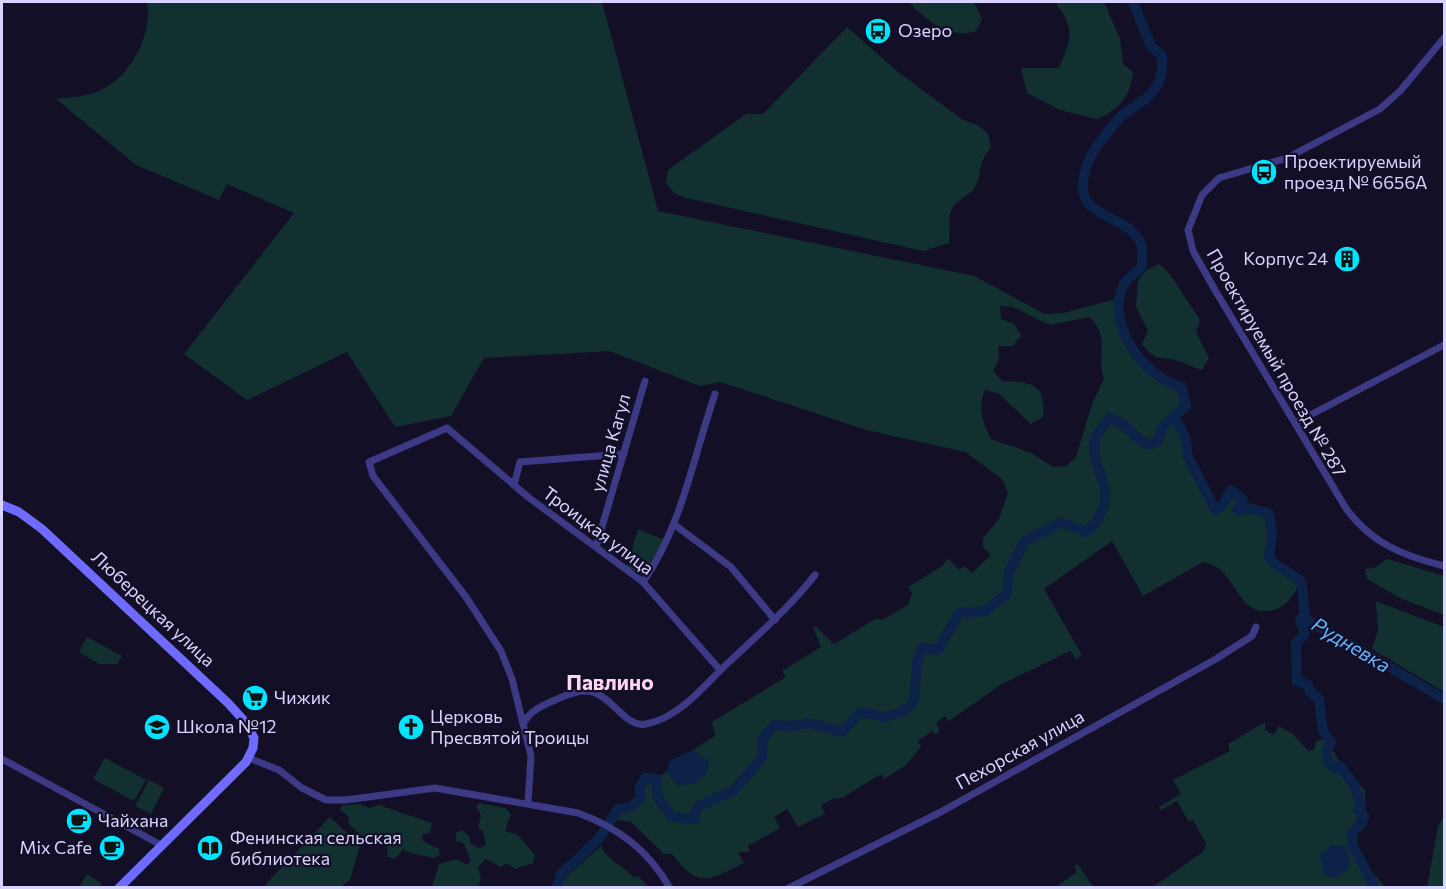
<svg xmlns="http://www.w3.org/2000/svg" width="1446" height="889" font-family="Commissioner,sans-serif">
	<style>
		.green { fill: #12302f; fill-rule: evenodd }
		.water { fill: #0c2248 }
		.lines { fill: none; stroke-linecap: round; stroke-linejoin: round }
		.river { stroke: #0c2248; stroke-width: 10 }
		.minor { stroke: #3d3a85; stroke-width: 7 }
		.secondary { stroke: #6f6bff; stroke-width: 9 }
		.labels { text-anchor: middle; stroke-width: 4.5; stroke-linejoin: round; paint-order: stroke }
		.poi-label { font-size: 18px; fill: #d9d4ff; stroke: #130f26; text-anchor: start }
		.street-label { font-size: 18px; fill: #d9d4ff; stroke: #130f26 }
		.water-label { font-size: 20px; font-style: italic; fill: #62b6ff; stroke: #130f26 }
		.quarter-label { font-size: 21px; font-weight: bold; fill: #ffd6f0; stroke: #130f26 }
	</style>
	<rect width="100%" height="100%" fill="#130f26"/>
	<g class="green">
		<path d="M147,2H602L658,211L974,276L1045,314L1063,313L1120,298C1119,307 1117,321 1121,330C1131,353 1158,381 1182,387L1186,406L1175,417L1186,439L1188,457L1214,507L1216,509L1222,506L1231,490L1243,500L1237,509L1238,511L1250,508L1269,514L1272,535L1269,557L1275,564L1301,581C1293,595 1287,609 1269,611C1234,614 1239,569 1203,562L1143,596L1112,541L1044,589L1082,655L1076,659L1070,651L1002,684L949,721L945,716L936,723L940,731L935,735L932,731L918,741L921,747L906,765L884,779L881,774L842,798H835L821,805L825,814L798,827L787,809L774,817L780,828L748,846L750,852H738L744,863C707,881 699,889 672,854H664L631,822L615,820L621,812C630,811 635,808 642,801L643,786L646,782L667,772L678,786C696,783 703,778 709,761L693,750L715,736L712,722L786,677L782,671L821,647L813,627L815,626L834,644L877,618L882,620L908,605L912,593L908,587L941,567L948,559L959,570L964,566L972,573L991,555L983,547V538L999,519L1008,493L1002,479L965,452L866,430L721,382L700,386L609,351L484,358L451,416L395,427L347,352L247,400L184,354L294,213L227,184L219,200L136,165L56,99C68,97 82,97 94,93C128,82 153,37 147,2ZM1000,306L1013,307L1050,325L1089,317C1112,338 1095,354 1104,379L1092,404L1076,457L1066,466L1053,467L1031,453L991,439C983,422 977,408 985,390L999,394L1031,424L1043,417C1046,381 1031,383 1002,381L993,371L999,359L998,346H1013L1021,335L1014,324L1001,319Z"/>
		<path d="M908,2H974L982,19L976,31C947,40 928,20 908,2Z"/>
		<path d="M1055,2H1104L1120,39L1123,64L1133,72C1131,96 1119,110 1097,119L1060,110L1027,93L1021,68H1059C1072,38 1075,29 1055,2Z"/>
		<path d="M847,27L897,71L963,120L978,125L988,134L991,148C975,165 984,172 975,187C968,198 953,200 950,215C948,221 951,233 949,243L923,251L686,198L674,193L666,183L668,170L746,114H763Z"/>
		<path d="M1159,264L1169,273L1200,320L1196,332L1209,358L1202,370C1194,368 1187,364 1179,361C1159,355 1158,364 1142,344L1148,331L1136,307L1138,280L1146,270Z"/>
		<path d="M638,529L665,540L646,574L642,575L627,567Z"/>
		<path d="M1387,559L1444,576V615L1402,599L1367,579L1365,569L1374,568Z"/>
		<path d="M1376,601L1444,627V692L1372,649L1378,631Z"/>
		<path d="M87,637L122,656L117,664H99L79,652Z"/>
		<path d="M1265,722V730L1274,735L1278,726L1293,734L1308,751L1314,750L1316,741L1328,739L1343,770L1365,790V801L1352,830L1359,863L1377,877L1385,887L1151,888L1203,852L1206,843L1193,820L1189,822L1177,801L1161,810L1159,807L1181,794L1173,780L1230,751L1228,744Z"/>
		<path d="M105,758L146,780L134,801L93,779Z"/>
		<path d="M149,780L164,788L151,814L135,806Z"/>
		<path d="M479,803L505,808L511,814L505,831L518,835L535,855L533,863L515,869L506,863L501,867L486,859L478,867L481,878L478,887H432L439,864L457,859L467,865L471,860L463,843L456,841V833L462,830L470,837V843L479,848L486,845L483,831L478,828L481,815L476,807Z"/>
		<path d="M360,804L369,808L379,805L432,823L430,833L422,834L423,841L439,849L440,855L434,858C424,855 411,855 403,849L395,859L388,857L387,845C371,840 358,837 348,822L349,817L340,809L343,805Z"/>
		<path d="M1444,816V887H1427L1438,826Z"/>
		<path d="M330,817L360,845L350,880L341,886L343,887L270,888L265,885Z"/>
		<path d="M601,846C609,861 622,866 634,877L638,876L649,887H538L556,886Z"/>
		<path d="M1078,864L1093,887H1056L1077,872L1074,866Z"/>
		<path d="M87,874L102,884L99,887H79Z"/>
	</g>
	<g class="water">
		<path d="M693,750L709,761L708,772L698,782L678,786L667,772L669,761Z"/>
		<path d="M1332,845L1345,846L1350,861L1347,871L1336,877L1324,876L1320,854Z"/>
	</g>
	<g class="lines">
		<g class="river">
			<path d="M1175,417L1186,439L1188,457L1214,507L1216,510L1222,506L1231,490L1243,500L1237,509L1238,511L1250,508L1269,514L1272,535L1269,557L1275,564L1301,581C1308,611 1294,619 1328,631L1444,699"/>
			<path d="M1303,616L1300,620L1305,634L1296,643L1297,681L1308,685L1310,692L1319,699L1323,731L1331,742L1327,749L1328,763L1335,769L1340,766L1354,785L1362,806L1358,810L1364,816L1362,823L1352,833L1353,846L1375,888"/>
			<path d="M557,888L560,875L599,839L618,809L630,807L640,799V787L645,778L656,779L658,798L672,817L694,819L698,806L733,791L762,758L763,738L774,725L791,726L809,723L842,732L861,712L885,717L899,713L911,706L914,700L917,661L922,648L938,650L959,613L985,611L1007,594L1009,571L1025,541L1062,522L1085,532C1093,528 1096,522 1100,515C1115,487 1094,473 1094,446C1094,435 1103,426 1110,418C1127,422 1134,440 1150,445L1158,441L1162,428L1186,406L1182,387C1144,378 1106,325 1123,286C1127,278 1137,273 1142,266C1142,260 1143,253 1142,247C1134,215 1079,220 1083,183C1085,155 1105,136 1121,116C1125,112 1132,109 1137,105C1156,93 1164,79 1162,56L1151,46L1133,2"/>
		</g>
		<g class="minor">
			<path d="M1444,38L1401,90L1380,109L1287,158L1219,178L1202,195L1188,230L1193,251L1215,290L1347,510C1373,544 1404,556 1444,566"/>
			<path d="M1295,423L1444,345"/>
			<path d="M514,485L520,462L624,454"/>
			<path d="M675,525L731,567L775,620"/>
			<path d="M596,547L645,381"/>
			<path d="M643,582C682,526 693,458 715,394"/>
			<path d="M523,724C530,711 541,706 555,700C564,696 574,691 585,691C611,691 624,729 646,724C680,718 705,684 729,662C759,634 790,607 815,575"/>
			<path d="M249,758L279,770L302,788L326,800H346L435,788L578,813C619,828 648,850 670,888"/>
			<path d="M2,759L161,845"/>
			<path d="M528,803L531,756L512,679L501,651L466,597L373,476L369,462L447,428L528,497L643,582L720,670"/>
			<path d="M789,888L939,813L1216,659L1252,636L1256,627"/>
		</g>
		<path class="secondary" d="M2,505L19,512L42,529L228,703L247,724L254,738L253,748L246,762L119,888"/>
	</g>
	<defs>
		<symbol id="bus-disc" viewBox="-11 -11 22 22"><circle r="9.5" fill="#00e5ff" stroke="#130f26"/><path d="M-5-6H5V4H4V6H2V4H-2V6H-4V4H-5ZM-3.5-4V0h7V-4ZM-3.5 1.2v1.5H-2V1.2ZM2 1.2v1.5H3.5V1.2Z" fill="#111"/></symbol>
		<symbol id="building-disc" viewBox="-11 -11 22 22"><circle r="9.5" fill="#00e5ff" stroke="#130f26"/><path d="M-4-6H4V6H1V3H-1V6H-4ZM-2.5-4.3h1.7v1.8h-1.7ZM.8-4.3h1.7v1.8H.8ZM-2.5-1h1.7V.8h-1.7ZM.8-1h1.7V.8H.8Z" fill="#111"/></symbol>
		<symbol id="supermarket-disc" viewBox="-11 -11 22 22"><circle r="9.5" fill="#00e5ff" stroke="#130f26"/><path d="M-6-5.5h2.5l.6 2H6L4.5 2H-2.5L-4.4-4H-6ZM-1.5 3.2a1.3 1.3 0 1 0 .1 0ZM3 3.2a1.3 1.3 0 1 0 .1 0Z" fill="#111"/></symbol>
		<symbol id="school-disc" viewBox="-11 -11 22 22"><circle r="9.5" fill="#00e5ff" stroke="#130f26"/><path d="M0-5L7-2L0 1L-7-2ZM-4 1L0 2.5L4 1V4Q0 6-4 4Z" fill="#111"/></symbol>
		<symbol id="church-disc" viewBox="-11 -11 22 22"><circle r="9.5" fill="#00e5ff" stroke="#130f26"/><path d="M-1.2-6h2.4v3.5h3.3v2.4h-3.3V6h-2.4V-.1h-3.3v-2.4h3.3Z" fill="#111"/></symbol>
		<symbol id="cafe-disc" viewBox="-11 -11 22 22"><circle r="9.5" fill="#00e5ff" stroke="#130f26"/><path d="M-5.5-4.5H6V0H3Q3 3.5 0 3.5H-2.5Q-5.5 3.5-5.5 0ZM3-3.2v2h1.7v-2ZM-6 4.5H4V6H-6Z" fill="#111"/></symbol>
		<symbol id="library-disc" viewBox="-11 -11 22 22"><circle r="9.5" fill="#00e5ff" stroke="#130f26"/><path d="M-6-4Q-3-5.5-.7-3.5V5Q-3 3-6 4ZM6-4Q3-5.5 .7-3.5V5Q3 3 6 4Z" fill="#111"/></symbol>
	</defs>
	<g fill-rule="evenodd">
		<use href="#bus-disc" x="863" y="16" width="30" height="30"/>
		<use href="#bus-disc" x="1249" y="157" width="30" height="30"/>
		<use href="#building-disc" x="1332" y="244" width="30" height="30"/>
		<use href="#supermarket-disc" x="240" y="683" width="30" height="30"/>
		<use href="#school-disc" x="142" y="712" width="30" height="30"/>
		<use href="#church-disc" x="396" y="712" width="30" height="30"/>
		<use href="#cafe-disc" x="64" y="806" width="30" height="30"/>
		<use href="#cafe-disc" x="97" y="833" width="30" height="30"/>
		<use href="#library-disc" x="195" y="833" width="30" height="30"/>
	</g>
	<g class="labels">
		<g class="poi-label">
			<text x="898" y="37">Озеро</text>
			<text x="1284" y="168">Проектируемый<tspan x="1284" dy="21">проезд № 6656А</tspan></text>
			<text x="1328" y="265" text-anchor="end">Корпус 24</text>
			<text x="274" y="704">Чижик</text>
			<text x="430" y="723">Церковь<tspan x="430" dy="21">Пресвятой Троицы</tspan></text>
			<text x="176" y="733">Школа №12</text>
			<text x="98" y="827">Чайхана</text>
			<text x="230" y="844">Фенинская сельская<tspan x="230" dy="21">библиотека</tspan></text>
			<text x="92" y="854" text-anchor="end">Mix Cafe</text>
		</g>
		<g class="street-label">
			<text transform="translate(1276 363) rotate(60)" y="6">Проектируемый проезд № 287</text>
			<text transform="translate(611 443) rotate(-74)" y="6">улица Кагул</text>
			<text transform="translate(598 531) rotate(37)" y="6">Троицкая улица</text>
			<text transform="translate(153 609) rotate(43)" y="6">Люберецкая улица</text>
			<text transform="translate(1020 750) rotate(-29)" y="6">Пехорская улица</text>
		</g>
		<g class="water-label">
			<text transform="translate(1351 645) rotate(31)" y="7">Рудневка</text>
		</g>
		<g class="quarter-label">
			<text x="610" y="690">Павлино</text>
		</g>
	</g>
	<rect width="1446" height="889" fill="none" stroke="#d9d4ff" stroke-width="6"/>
</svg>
